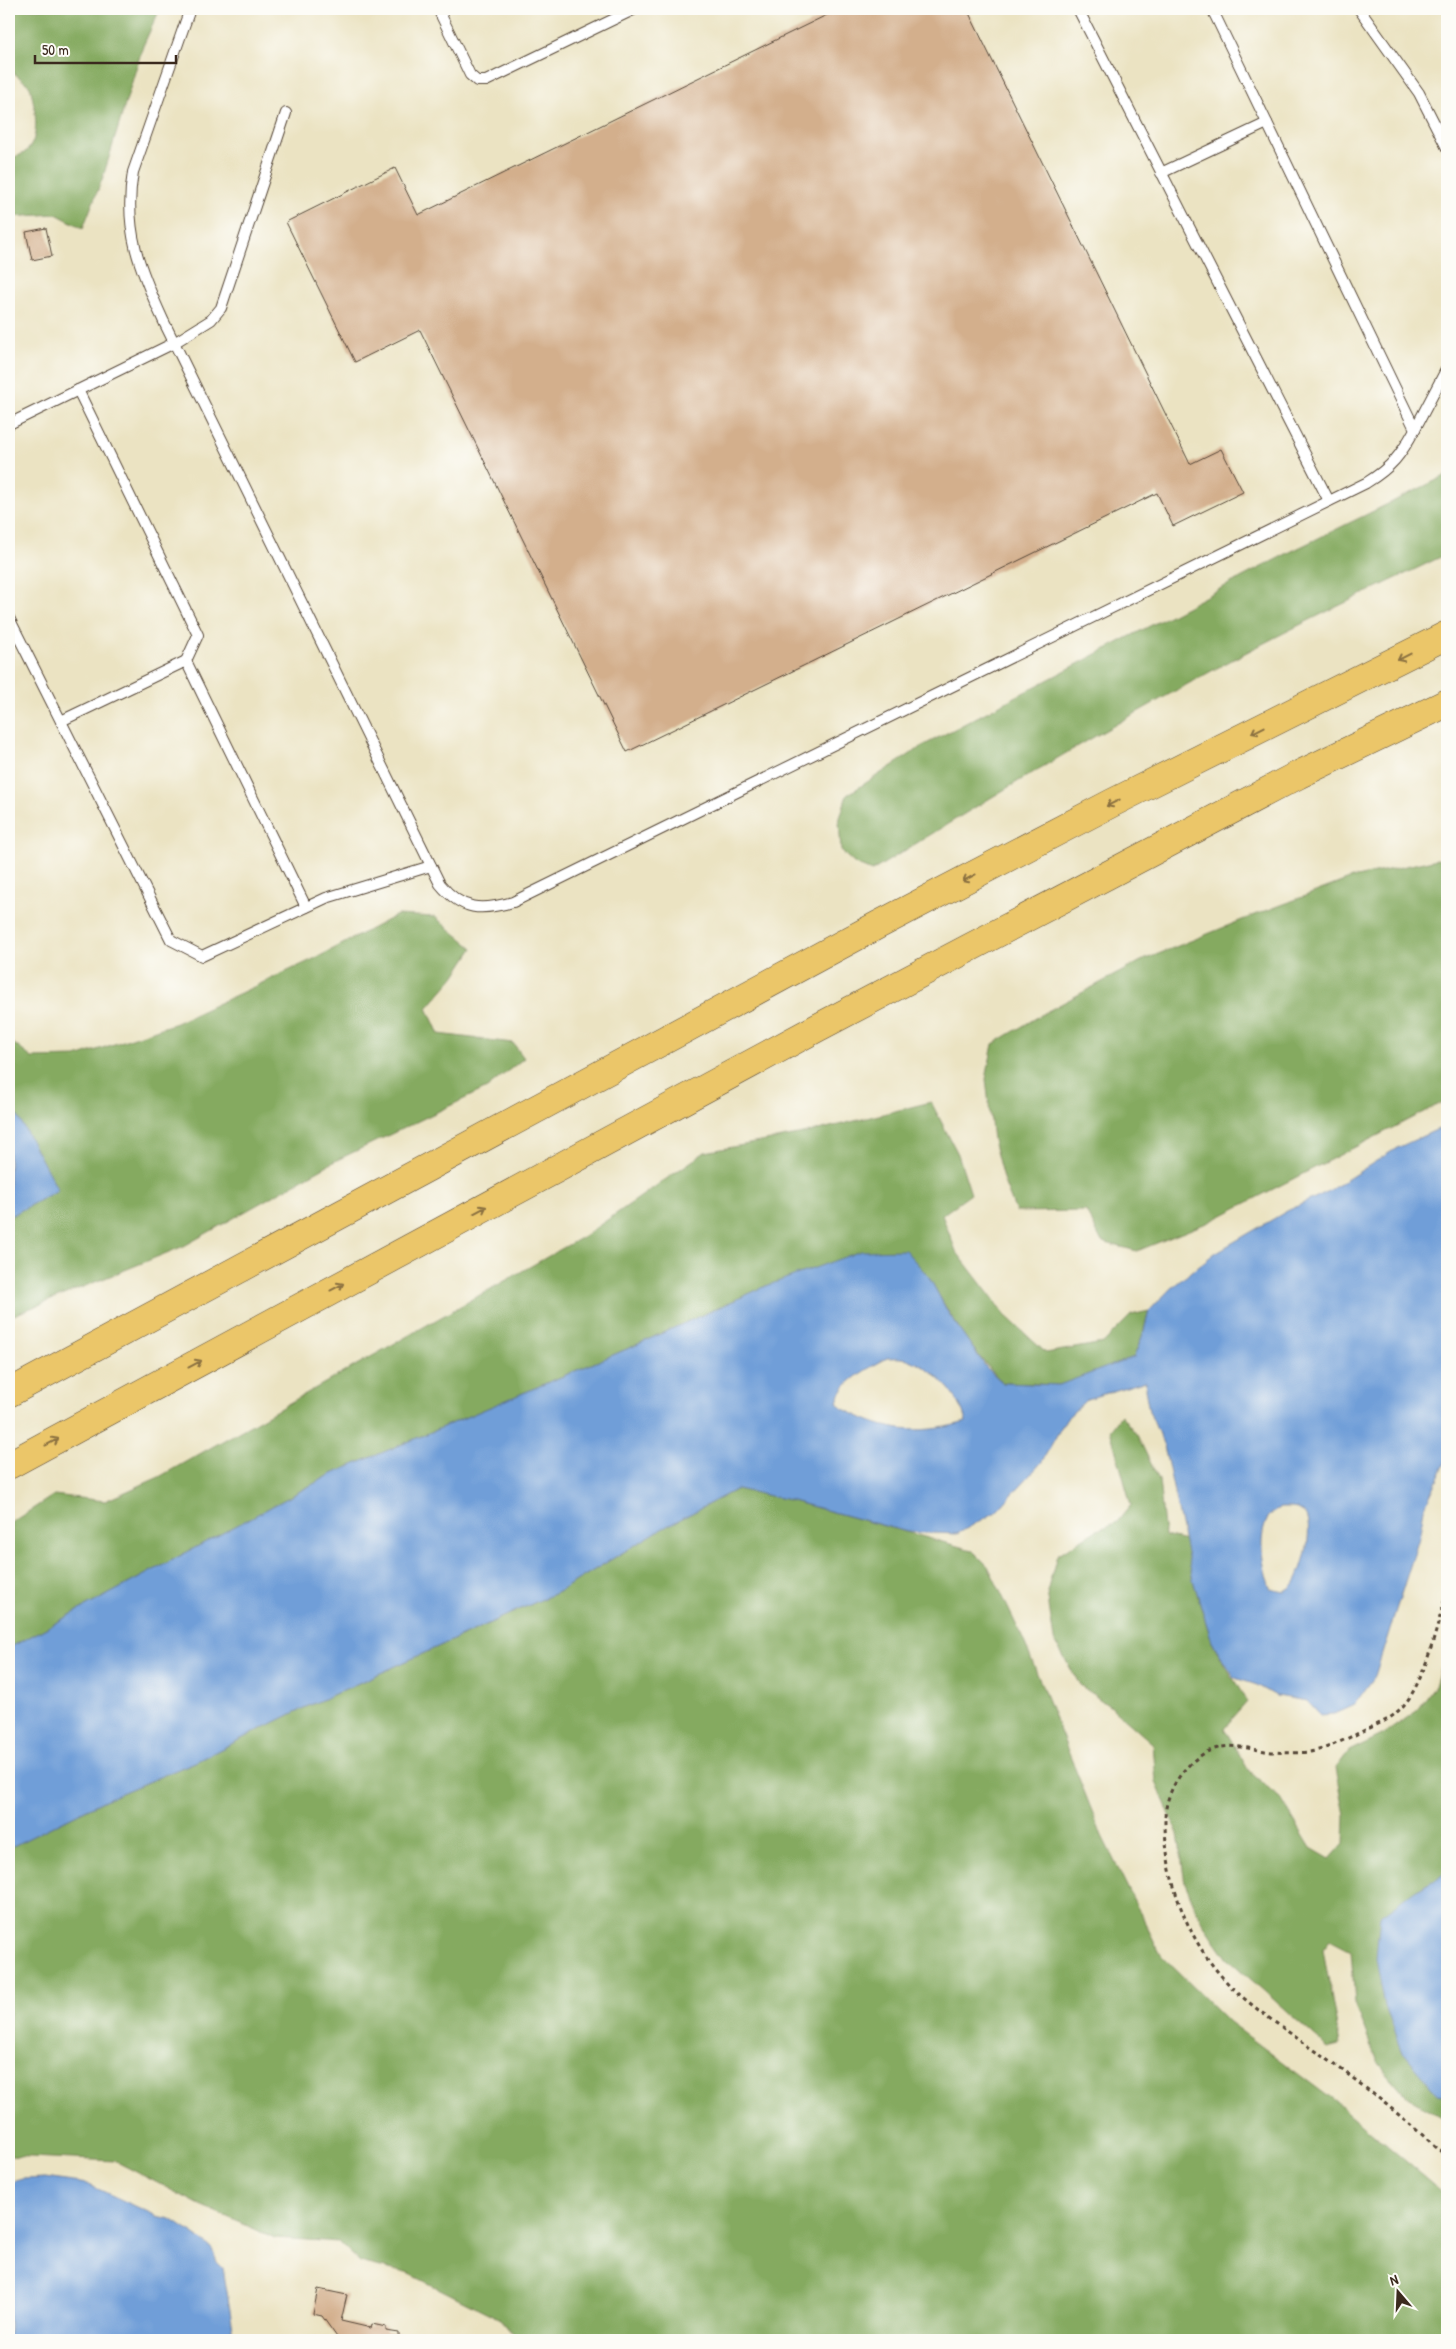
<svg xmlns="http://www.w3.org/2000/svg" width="1456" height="2349" font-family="'Patrick Hand',sans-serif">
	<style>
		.forest { fill: #85aa60; stroke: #606a3f }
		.water { fill: #6f9ed8; stroke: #55647b; fill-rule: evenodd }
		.building { fill: #d3af8c }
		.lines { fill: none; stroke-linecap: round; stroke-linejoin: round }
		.lane-casing { stroke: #554637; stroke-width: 12 }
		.highway-casing { stroke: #554637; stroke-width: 29 }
		.path { stroke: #554637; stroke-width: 3; stroke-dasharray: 4 4; stroke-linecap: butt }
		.lane { stroke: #fff; stroke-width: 10 }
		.highway { stroke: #ebc669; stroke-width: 28 }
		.oneway { stroke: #8a7040 }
	</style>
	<rect width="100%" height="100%" fill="#fdfcf7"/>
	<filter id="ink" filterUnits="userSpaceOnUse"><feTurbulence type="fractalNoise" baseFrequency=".02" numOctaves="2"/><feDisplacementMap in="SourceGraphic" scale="10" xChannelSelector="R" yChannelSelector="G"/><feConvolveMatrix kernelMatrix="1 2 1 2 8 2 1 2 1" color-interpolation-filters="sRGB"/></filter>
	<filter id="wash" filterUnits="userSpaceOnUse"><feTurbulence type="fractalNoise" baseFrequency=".0096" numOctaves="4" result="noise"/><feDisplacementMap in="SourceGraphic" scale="20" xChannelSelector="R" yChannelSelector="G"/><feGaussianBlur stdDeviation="1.12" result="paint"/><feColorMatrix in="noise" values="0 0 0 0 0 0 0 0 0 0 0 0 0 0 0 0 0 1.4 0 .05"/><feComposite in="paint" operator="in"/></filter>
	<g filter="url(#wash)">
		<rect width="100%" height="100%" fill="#ebe3c2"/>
		<g class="forest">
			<path d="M9,9H160L143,46L103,177L83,228L56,214L9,217V159C13,157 19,156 24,153C43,140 34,104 30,86L9,69Z"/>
			<path d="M1447,475V554C1370,591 1292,627 1217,668C1099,732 985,800 872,871L855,864L841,851L839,821L847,795L926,744L1288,553Z"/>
			<path d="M1437,859L1447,861V1100L1209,1222L1137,1251L1102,1242L1086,1211L1016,1212L1004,1182L993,1140L986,1079L993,1044L1046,1012L1141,961L1242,920L1352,878Z"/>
			<path d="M397,915L435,917L473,948L454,977L427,1008L439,1034L513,1043L524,1058L487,1088L335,1161L184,1246L9,1317V1217L57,1190L9,1100V1040L32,1058L76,1057L176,1023L320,956Z"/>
			<path d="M931,1102L958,1154L971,1194L942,1215L956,1251L1005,1315L1046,1353L1103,1343L1131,1315L1149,1311L1143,1334L1134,1357L1062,1385L1003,1383C972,1352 949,1315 929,1277L766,1286L634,1346L332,1474L9,1648V1524L54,1495L105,1501L159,1477L584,1236L705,1152L798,1135Z"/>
			<path d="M1121,1415L1137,1435L1159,1480L1165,1536L1186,1541L1193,1580L1212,1642L1247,1702L1224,1728L1249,1771L1281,1799L1311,1848L1330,1859L1344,1843L1345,1815L1336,1768L1349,1751L1384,1734L1418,1710L1435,1686L1447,1646V1873L1415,1890L1385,2007L1404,2054L1438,2094L1447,2096V2120L1408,2098L1378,2062L1355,2003L1351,1951L1330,1940L1323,1949L1340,2045L1328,2048L1228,1959L1202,1922L1185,1883L1178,1834L1156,1782L1153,1744L1112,1708L1080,1685L1054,1640L1047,1592L1057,1555L1095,1531L1117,1522L1131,1505L1110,1430Z"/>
			<path d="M737,1489L785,1499L972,1550L988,1566L1024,1641L1102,1836L1161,1955L1229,2022L1337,2103L1447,2196V2340H518L500,2319L410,2274L360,2262L339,2242L275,2238L200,2205L115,2161L9,2156V1848L107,1799L195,1762L295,1712L558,1592L658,1531Z"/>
		</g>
		<g class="water">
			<path d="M9,1100L58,1190L9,1217Z"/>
			<path d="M1447,1125V1459L1424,1509L1419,1538L1375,1676L1354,1705L1334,1714L1320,1715L1307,1701L1276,1696L1257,1685L1235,1678L1212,1642L1193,1580L1164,1446L1149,1411L1145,1389L1146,1381L1087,1399L1066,1419L1041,1463L996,1512L957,1534L907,1532L785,1499L737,1489L658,1531L558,1592L295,1712L195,1762L107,1799L9,1848V1648L332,1474L634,1346L766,1286L861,1251L905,1250L929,1277L949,1314L986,1367L1003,1383L1059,1385L1134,1357L1143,1334L1149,1311L1171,1288L1215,1253L1287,1211L1327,1192L1397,1148ZM887,1358C894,1358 904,1357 910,1360C935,1370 961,1396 966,1422C926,1433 894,1434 856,1415C848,1411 841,1409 837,1402C843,1380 868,1369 887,1358ZM1280,1508C1287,1508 1297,1507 1303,1512C1316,1524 1303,1571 1294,1584C1292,1587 1288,1589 1285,1591L1270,1588C1263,1566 1257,1539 1268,1518C1270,1514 1276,1511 1280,1508Z"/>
			<path d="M1447,1873V2096L1438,2094L1404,2054L1385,2007L1376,1958L1380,1916L1415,1890Z"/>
			<path d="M45,2178L87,2184L157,2216L171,2219L202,2240L212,2249L217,2262L223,2268L235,2340H9V2183L22,2179Z"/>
		</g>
		<g id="blocks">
			<g class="building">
				<path d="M839,9H967L1190,464L1221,449L1243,492L1173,526L1157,493L627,752L420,330L355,362L286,222L395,168L418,215Z"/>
				<path d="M46,228L52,256L32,260L26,232Z"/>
				<path d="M318,2289L347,2295L341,2321L371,2328L372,2324L386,2327V2331L399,2333V2340H339L322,2316L313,2314Z"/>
			</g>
		</g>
	</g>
	<g filter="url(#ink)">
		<use href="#blocks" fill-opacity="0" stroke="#554637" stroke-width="1"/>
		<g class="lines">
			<defs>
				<g id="lane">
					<path d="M190,9L133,172C123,230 140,270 164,322L440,884C462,911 481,911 513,902L1366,483C1392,467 1401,455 1415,429L1212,9"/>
					<path d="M438,9L470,75L477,81H486L635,9"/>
					<path d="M1078,9L1329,501"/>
					<path d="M1359,9L1419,93L1447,148"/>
					<path d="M1161,173L1267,123"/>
					<path d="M78,390L198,635L186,661"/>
					<path d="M9,424L174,343L211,320L221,308L286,113"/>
					<path d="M1415,429L1447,368"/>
					<path d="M9,618L171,940L202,956L326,898L431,866"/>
					<path d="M61,721L186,661L306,907"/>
				</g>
				<g id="highway">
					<path d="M9,1393L878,925L1112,803L1447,635"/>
					<path d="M9,1465L817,1028L1298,775L1447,703"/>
				</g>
			</defs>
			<use href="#lane" class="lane-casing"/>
			<use href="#highway" class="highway-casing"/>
			<path class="path" d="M1447,1592C1436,1627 1425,1688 1397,1712C1387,1722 1368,1728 1355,1735C1341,1741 1325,1750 1309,1752C1298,1753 1285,1753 1274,1752C1255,1751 1238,1743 1218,1748C1189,1755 1166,1788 1165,1817C1164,1885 1192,1956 1246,2000C1275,2024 1308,2045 1338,2067C1376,2095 1412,2125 1447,2157"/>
			<use href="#lane" class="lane"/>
			<use href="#highway" class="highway"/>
		</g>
		<defs><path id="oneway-shaft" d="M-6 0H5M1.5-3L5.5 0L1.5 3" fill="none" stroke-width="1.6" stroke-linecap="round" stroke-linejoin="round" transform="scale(1.25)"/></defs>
		<g class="oneway">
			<use href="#oneway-shaft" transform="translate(1404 657) rotate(153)"/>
			<use href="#oneway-shaft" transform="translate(1258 730) rotate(153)"/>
			<use href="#oneway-shaft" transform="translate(1113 803) rotate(153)"/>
			<use href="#oneway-shaft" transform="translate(969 878) rotate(152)"/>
			<use href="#oneway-shaft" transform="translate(480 1210) rotate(-28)"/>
			<use href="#oneway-shaft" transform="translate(337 1287) rotate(-28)"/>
			<use href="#oneway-shaft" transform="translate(195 1364) rotate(-28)"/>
			<use href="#oneway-shaft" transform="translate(52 1442) rotate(-28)"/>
		</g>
	</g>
	<rect width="1456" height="2349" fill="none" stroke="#fdfcf7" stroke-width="30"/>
	<g transform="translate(1398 2292) rotate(341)" stroke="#fdfcf7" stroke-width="4" paint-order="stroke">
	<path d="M0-4L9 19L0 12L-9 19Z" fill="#3b2a1e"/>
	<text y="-8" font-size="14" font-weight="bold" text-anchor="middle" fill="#3b2a1e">N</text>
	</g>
	<path d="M35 55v8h141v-8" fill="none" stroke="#3b2a1e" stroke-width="2.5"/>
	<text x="42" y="55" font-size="15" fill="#3b2a1e" stroke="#fdfcf7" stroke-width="4" paint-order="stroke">50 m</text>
</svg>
